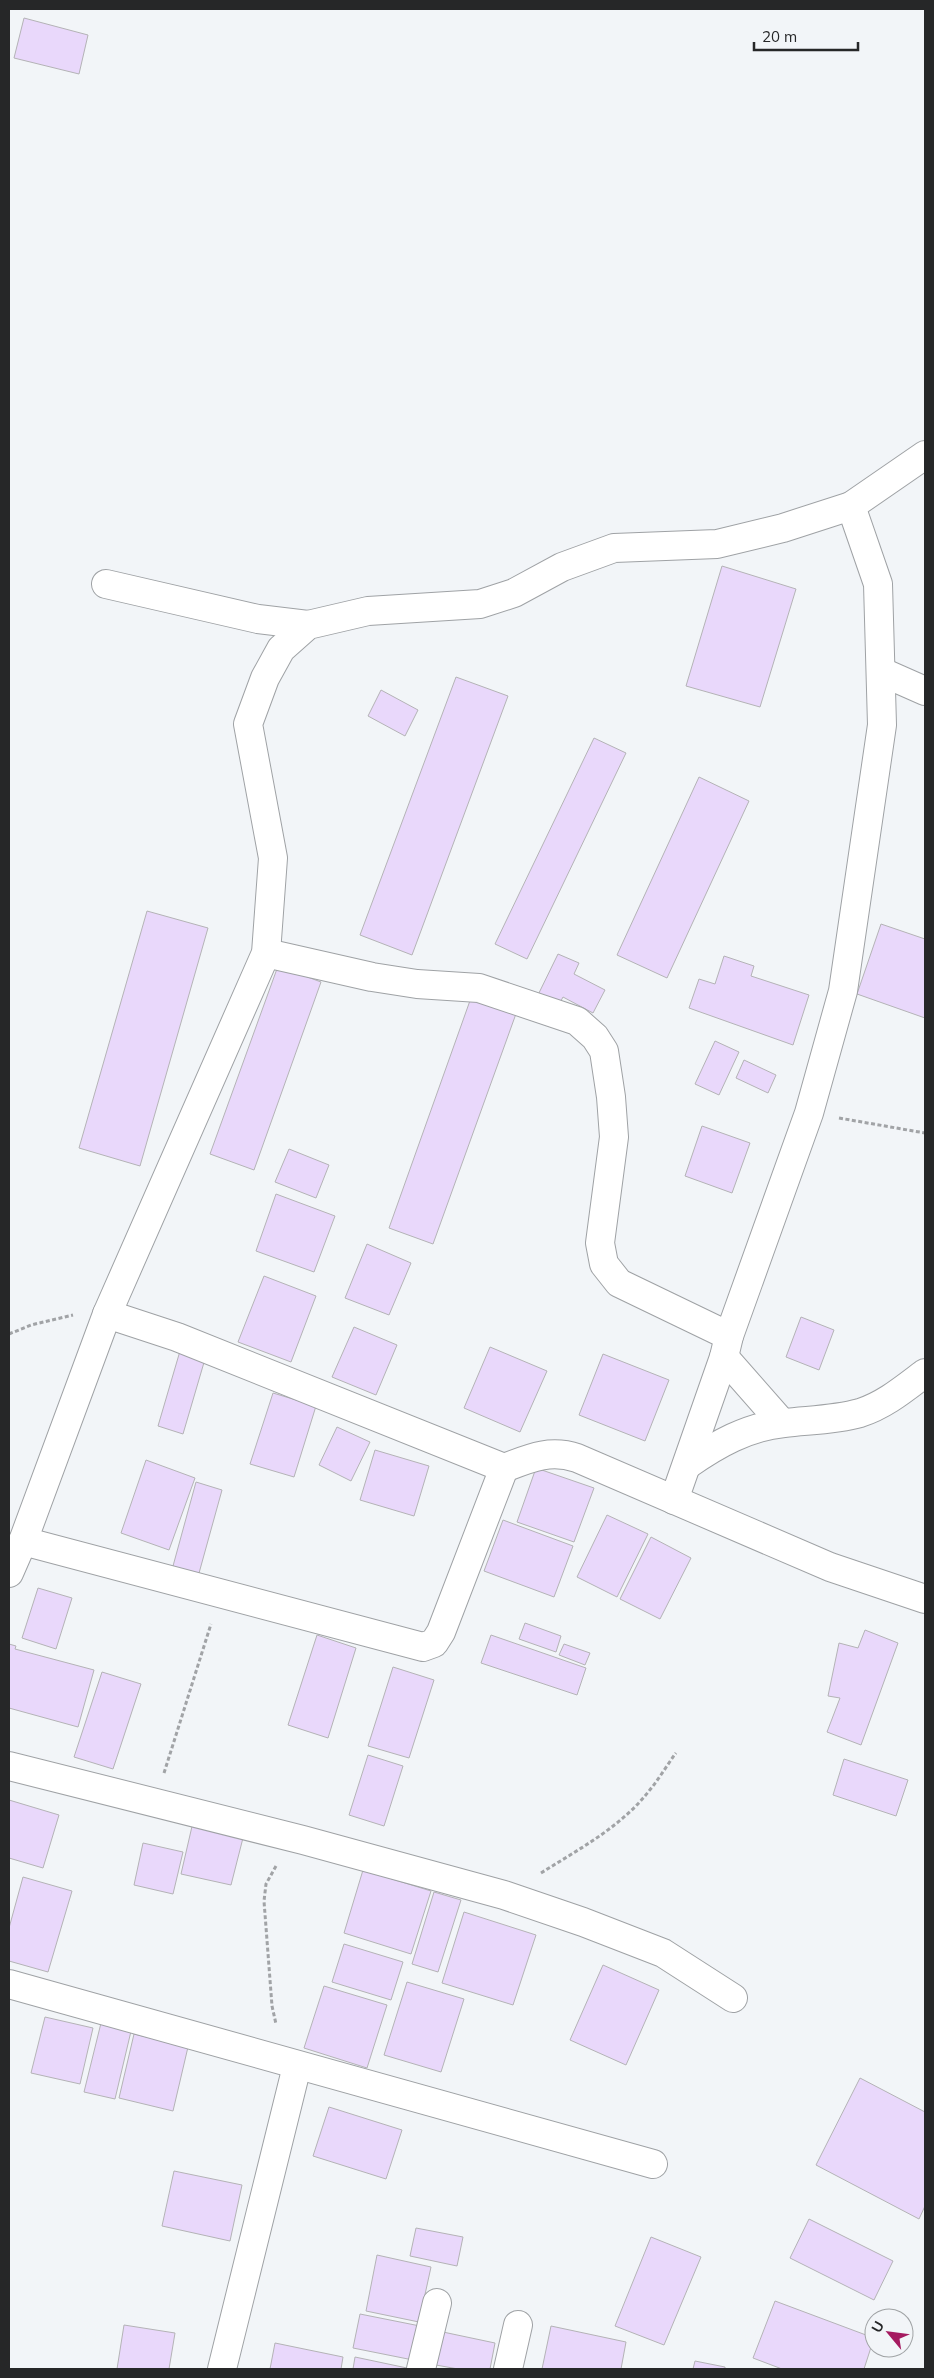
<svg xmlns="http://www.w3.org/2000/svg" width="934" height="2378" font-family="Mulish,sans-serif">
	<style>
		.building { fill: #e9d8fb; stroke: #b4b3b6 }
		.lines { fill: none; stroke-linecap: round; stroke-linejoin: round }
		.minor-casing { stroke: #9fa2a5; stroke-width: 30 }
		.path { stroke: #a1a3a6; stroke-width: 3; stroke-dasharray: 4 2.5; stroke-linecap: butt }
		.minor { stroke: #fff; stroke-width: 28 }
	</style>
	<rect width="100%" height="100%" fill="#f2f5f8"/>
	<g class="building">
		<path d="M24,18L88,35L79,74L14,58Z"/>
		<path d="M722,566L796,589L760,707L686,686Z"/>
		<path d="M456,677L508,696L412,955L360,935Z"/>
		<path d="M381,690L418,710L405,736L368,716Z"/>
		<path d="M594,738L626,753L527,959L495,944Z"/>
		<path d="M699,777L749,801L667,978L617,955Z"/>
		<path d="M147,911L208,928L140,1166L79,1148Z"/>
		<path d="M881,924L925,939V1018L857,994Z"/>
		<path d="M558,954L579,963L574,974L605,990L593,1013L563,997L557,1008L536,999Z"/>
		<path d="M724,956L754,966L751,976L809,995L793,1045L689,1008L699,979L715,984Z"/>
		<path d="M278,966L321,982L254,1170L210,1154Z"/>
		<path d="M472,995L517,1011L433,1244L389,1228Z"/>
		<path d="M715,1041L739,1052L719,1095L695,1084Z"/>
		<path d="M744,1060L776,1075L768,1093L736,1078Z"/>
		<path d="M702,1126L750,1143L732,1193L685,1176Z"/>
		<path d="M289,1149L329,1165L316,1198L275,1182Z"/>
		<path d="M276,1194L335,1216L314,1272L256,1251Z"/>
		<path d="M367,1244L411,1263L389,1315L345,1298Z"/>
		<path d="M264,1276L316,1296L291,1362L238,1342Z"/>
		<path d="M801,1317L834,1330L819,1370L786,1357Z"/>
		<path d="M354,1327L397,1345L376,1395L332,1377Z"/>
		<path d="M490,1347L547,1371L520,1432L464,1408Z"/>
		<path d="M180,1351L205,1359L183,1434L158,1426Z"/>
		<path d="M603,1354L669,1380L645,1441L579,1415Z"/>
		<path d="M273,1393L316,1406L294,1477L250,1464Z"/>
		<path d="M337,1427L370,1442L351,1481L319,1465Z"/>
		<path d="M375,1450L429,1466L414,1516L360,1500Z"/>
		<path d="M146,1460L195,1478L169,1550L121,1533Z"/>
		<path d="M536,1468L594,1488L574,1542L517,1522Z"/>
		<path d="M196,1482L222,1490L196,1584L170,1577Z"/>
		<path d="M607,1515L648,1534L617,1597L577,1577Z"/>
		<path d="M503,1520L573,1546L554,1597L484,1571Z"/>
		<path d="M651,1537L691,1558L660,1619L620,1599Z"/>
		<path d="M38,1588L72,1598L56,1649L22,1638Z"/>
		<path d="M525,1623L561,1636L556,1652L519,1639Z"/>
		<path d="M865,1630L898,1643L861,1745L827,1732L840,1698L828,1696L839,1643L858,1648Z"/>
		<path d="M317,1635L356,1648L328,1738L288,1725Z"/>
		<path d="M491,1635L586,1668L577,1695L481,1663Z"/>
		<path d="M9,1644L16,1646L15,1649L94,1670L78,1727L9,1708Z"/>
		<path d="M564,1644L590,1653L585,1665L559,1655Z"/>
		<path d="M393,1667L434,1680L409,1758L368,1746Z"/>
		<path d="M102,1672L141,1684L113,1769L74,1757Z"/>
		<path d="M368,1755L403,1766L384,1826L349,1815Z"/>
		<path d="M844,1759L908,1780L896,1816L833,1795Z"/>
		<path d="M9,1800L59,1815L43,1868L9,1858Z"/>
		<path d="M193,1822L244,1834L231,1885L181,1874Z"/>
		<path d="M143,1843L183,1852L173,1894L134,1885Z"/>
		<path d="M363,1870L431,1891L411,1954L344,1933Z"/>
		<path d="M23,1877L72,1891L48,1972L9,1961V1928Z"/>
		<path d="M434,1892L461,1900L438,1972L412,1964Z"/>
		<path d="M464,1912L536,1935L513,2005L442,1983Z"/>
		<path d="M344,1944L403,1962L391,2000L332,1982Z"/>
		<path d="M603,1965L659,1990L626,2065L570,2040Z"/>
		<path d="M407,1982L464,1999L441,2072L384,2055Z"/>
		<path d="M324,1986L387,2005L367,2068L304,2048Z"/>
		<path d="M45,2017L93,2028L80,2084L31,2073Z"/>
		<path d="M102,2019L132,2027L115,2099L84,2092Z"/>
		<path d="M134,2034L188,2047L173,2111L119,2098Z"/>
		<path d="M860,2078L925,2112V2206L919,2219L816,2165Z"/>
		<path d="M329,2107L402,2130L386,2179L313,2156Z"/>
		<path d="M174,2171L242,2185L230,2241L162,2226Z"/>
		<path d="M809,2219L893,2261L874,2300L790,2258Z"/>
		<path d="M416,2228L463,2237L457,2266L410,2256Z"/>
		<path d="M651,2237L701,2257L664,2345L615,2326Z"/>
		<path d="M377,2255L431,2267L419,2322L366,2311Z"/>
		<path d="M775,2301L874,2338L864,2369H782L753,2358Z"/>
		<path d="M360,2314L420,2326L413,2360L353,2348Z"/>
		<path d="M124,2325L175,2333L169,2369H117Z"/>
		<path d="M551,2326L626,2342L621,2369H542Z"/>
		<path d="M443,2332L495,2343L490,2369H458L436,2365Z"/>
		<path d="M275,2343L343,2357L341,2369H270Z"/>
		<path d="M355,2357L407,2368V2369H353Z"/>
		<path d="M695,2361L725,2367V2369H693Z"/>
	</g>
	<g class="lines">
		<defs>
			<g id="minor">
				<path d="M106,584L258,619L308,625"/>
				<path d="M882,672L925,691"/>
				<path d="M266,953L372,977L417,984L479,988L577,1021L595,1037L604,1051L611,1097L614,1137L600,1243L604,1264L619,1283L729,1336"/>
				<path d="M107,1314L177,1337L504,1468C530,1458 550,1449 577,1458L830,1567L925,1599"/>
				<path d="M724,1357L782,1423"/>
				<path d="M687,1465C717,1444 747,1427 784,1423C810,1420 835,1420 860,1413C885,1405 905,1388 925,1373"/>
				<path d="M674,1500L724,1357L729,1336L809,1113L843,991L882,725L878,584L851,506"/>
				<path d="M23,1541L423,1647L434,1643L441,1632L504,1468"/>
				<path d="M9,1573L23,1541L107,1314L266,953L273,858L248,724L265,678L281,649L308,625L368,611L480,604L514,593L562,567L614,548L717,544L783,528L851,506L925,455"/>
				<path d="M9,1766L303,1840L504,1895L583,1922L663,1953L733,1998"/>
				<path d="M9,1984L653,2164"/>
				<path d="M222,2369L297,2066"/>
				<path d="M421,2369L437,2303"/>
				<path d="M508,2369L518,2325"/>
			</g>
		</defs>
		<use href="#minor" class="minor-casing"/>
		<g class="path">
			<path d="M839,1118L925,1133"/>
			<path d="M9,1334L31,1325L73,1315"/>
			<path d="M164,1773L211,1624"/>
			<path d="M276,1866L266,1884L264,1901L272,2006L276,2024"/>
			<path d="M541,1873C579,1849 621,1827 649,1791C659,1779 667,1765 676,1753"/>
		</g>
		<use href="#minor" class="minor"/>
	</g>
	<rect width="934" height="2378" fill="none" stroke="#262728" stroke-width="20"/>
	<g transform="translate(889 2333) rotate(299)"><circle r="24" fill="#f2f5f8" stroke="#a0a3a5"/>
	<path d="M0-4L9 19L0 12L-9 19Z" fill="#a51a60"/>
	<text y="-8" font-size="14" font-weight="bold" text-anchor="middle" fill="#262728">U</text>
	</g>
	<path d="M754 42v8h104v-8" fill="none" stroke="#262728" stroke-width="2.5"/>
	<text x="762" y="42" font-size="15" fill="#262728" stroke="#f2f5f8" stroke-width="4" paint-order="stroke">20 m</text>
</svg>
